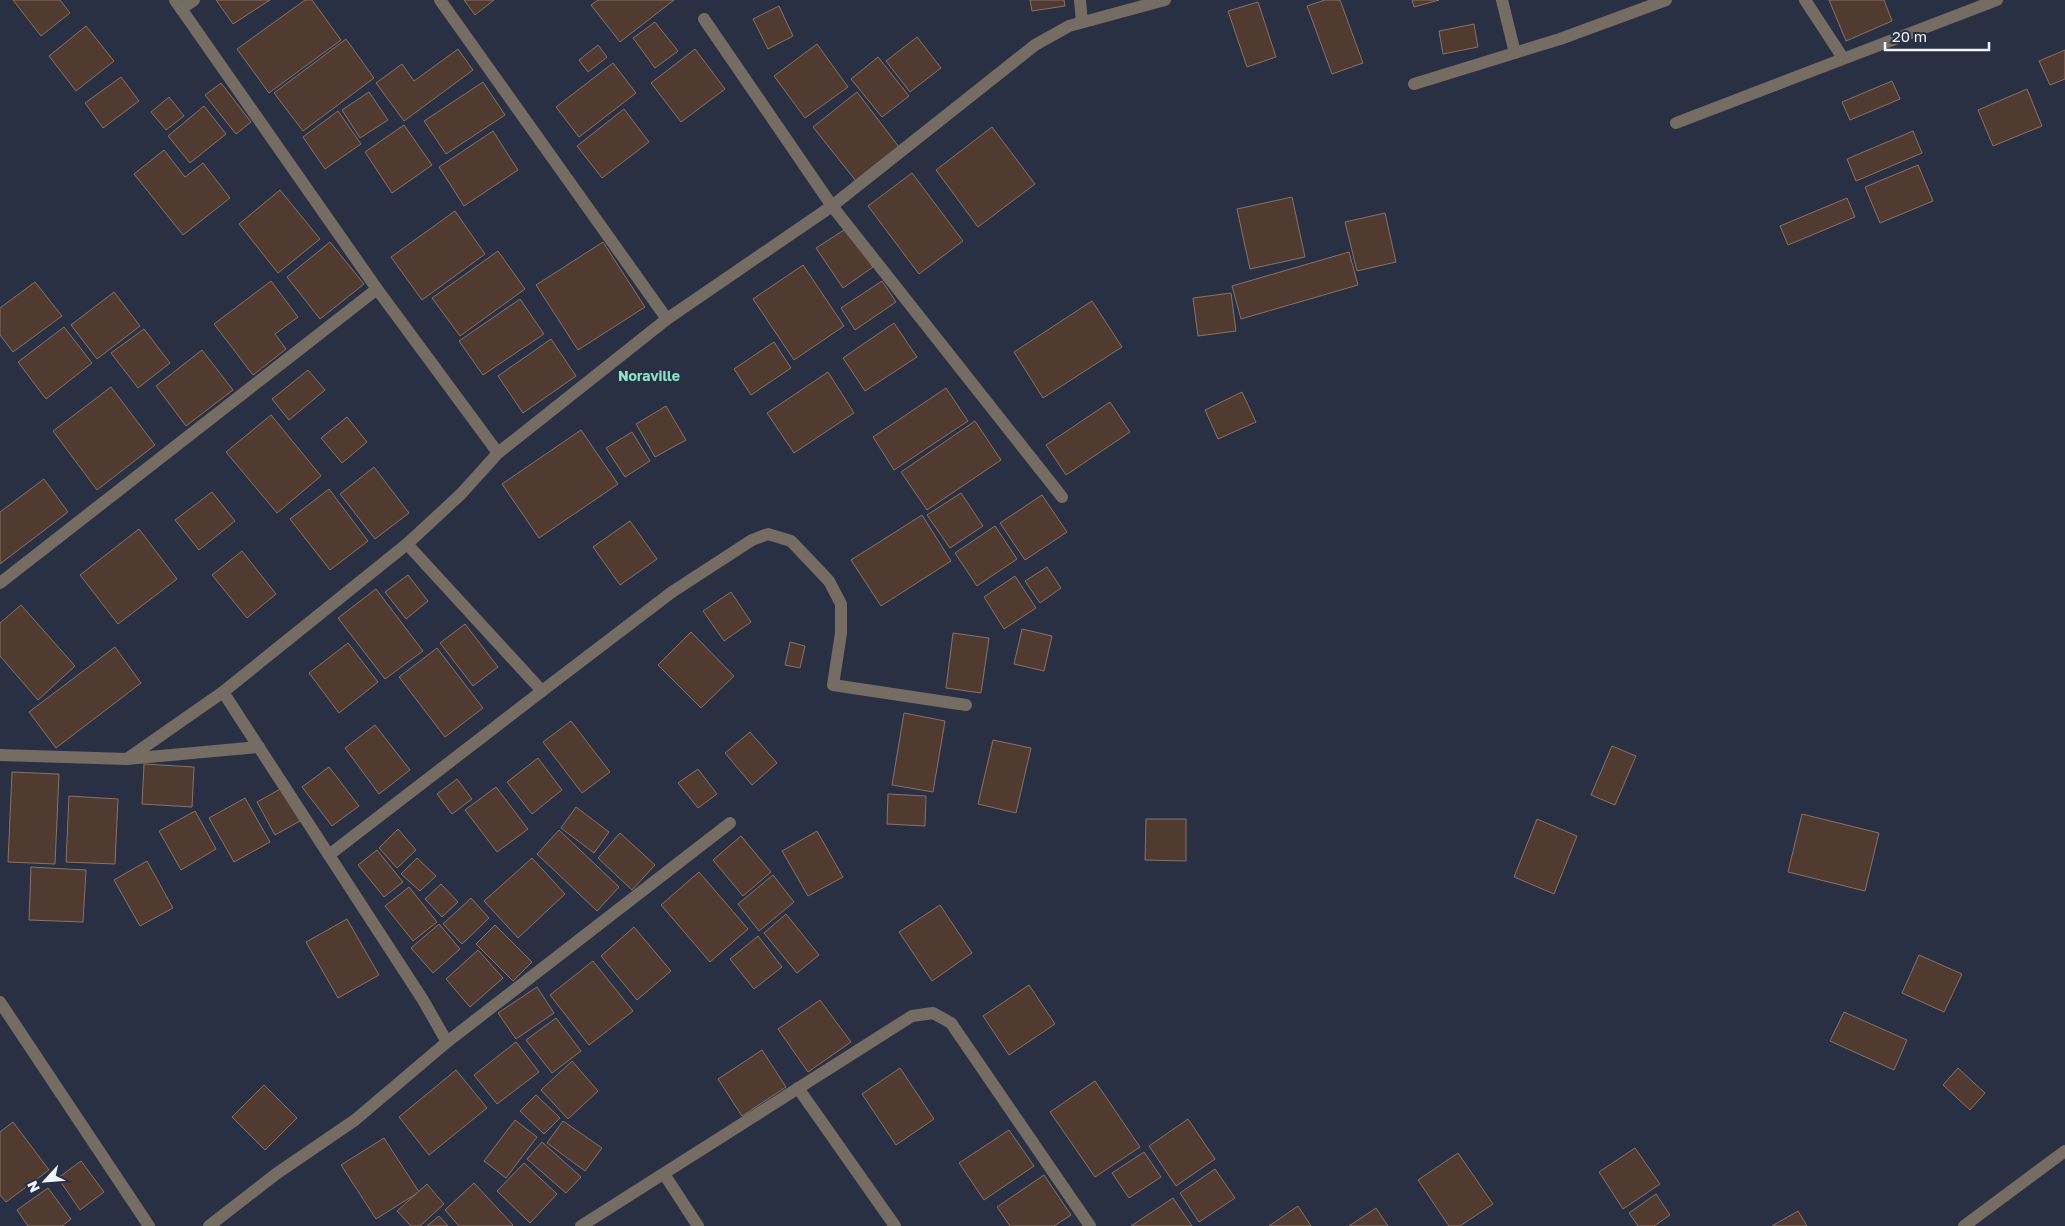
<svg xmlns="http://www.w3.org/2000/svg" width="2065" height="1226" font-family="'Golos Text',sans-serif">
	<style>
		.building { fill: #513b31; stroke: #8a7166 }
		.lines { fill: none; stroke-linecap: round; stroke-linejoin: round }
		.street { stroke: #756c64; stroke-width: 12 }
		.labels { text-anchor: middle; stroke-width: 4; stroke-linejoin: round; paint-order: stroke }
		.neighbourhood-label { font-size: 14px; font-weight: bold; fill: #87e4c5; stroke: #293043 }
	</style>
	<rect width="100%" height="100%" fill="#293043"/>
	<g class="building">
		<path d="M13,0H60L70,13L41,36Z"/>
		<path d="M216,0H270L233,24Z"/>
		<path d="M305,0H312L341,40L269,93L237,49Z"/>
		<path d="M464,0H494L475,15Z"/>
		<path d="M598,0H674L620,42L591,5Z"/>
		<path d="M1030,0H1064L1065,6L1032,11Z"/>
		<path d="M1325,0H1340L1363,63L1332,74L1307,6Z"/>
		<path d="M1412,0H1439L1414,7Z"/>
		<path d="M1829,0H1884L1892,21L1846,41Z"/>
		<path d="M1258,2L1276,57L1247,67L1228,11Z"/>
		<path d="M779,6L793,36L768,49L753,19Z"/>
		<path d="M655,22L678,51L655,68L633,38Z"/>
		<path d="M1474,24L1478,47L1443,54L1439,31Z"/>
		<path d="M86,26L114,61L76,91L49,56Z"/>
		<path d="M917,37L941,68L910,92L886,61Z"/>
		<path d="M346,39L374,78L303,131L274,93Z"/>
		<path d="M817,44L848,87L805,118L774,76Z"/>
		<path d="M598,45L607,57L588,72L579,60Z"/>
		<path d="M458,49L473,70L404,121L376,83L402,64L414,81Z"/>
		<path d="M695,49L725,89L681,122L651,83Z"/>
		<path d="M2065,50V79L2050,85L2039,61Z"/>
		<path d="M878,57L909,96L882,117L851,79Z"/>
		<path d="M613,63L636,93L579,137L556,107Z"/>
		<path d="M121,77L139,101L103,128L85,103Z"/>
		<path d="M1892,81L1900,99L1850,120L1842,102Z"/>
		<path d="M483,82L505,115L446,154L424,121Z"/>
		<path d="M221,83L251,122L236,134L205,95Z"/>
		<path d="M2027,89L2042,126L1993,146L1978,110Z"/>
		<path d="M369,92L388,120L360,138L342,110Z"/>
		<path d="M857,92L899,147L856,181L813,127Z"/>
		<path d="M169,97L184,116L166,130L151,112Z"/>
		<path d="M204,106L226,134L190,163L168,136Z"/>
		<path d="M624,109L649,142L602,178L577,146Z"/>
		<path d="M338,111L361,144L325,169L303,137Z"/>
		<path d="M404,125L432,165L392,193L365,152Z"/>
		<path d="M992,127L1035,184L978,227L936,170Z"/>
		<path d="M493,131L518,170L464,206L439,167Z"/>
		<path d="M1913,131L1922,153L1856,181L1847,159Z"/>
		<path d="M164,150L185,177L203,163L230,198L183,235L134,174Z"/>
		<path d="M1918,165L1933,201L1880,223L1865,187Z"/>
		<path d="M912,173L963,241L919,274L868,206Z"/>
		<path d="M280,190L320,239L278,273L239,224Z"/>
		<path d="M1292,197L1305,257L1250,269L1237,209Z"/>
		<path d="M1847,198L1855,217L1788,245L1780,226Z"/>
		<path d="M455,211L485,254L422,300L391,257Z"/>
		<path d="M1385,213L1396,262L1357,271L1345,222Z"/>
		<path d="M847,228L873,267L843,288L816,248Z"/>
		<path d="M330,242L364,284L320,319L287,277Z"/>
		<path d="M603,242L645,307L578,350L536,285Z"/>
		<path d="M498,251L525,289L460,336L432,298Z"/>
		<path d="M1349,252L1358,285L1241,319L1232,286Z"/>
		<path d="M803,265L844,326L794,360L753,299Z"/>
		<path d="M271,281L298,317L275,334L286,349L253,375L214,324Z"/>
		<path d="M882,281L896,302L855,330L841,308Z"/>
		<path d="M35,282L62,316L13,352L0,335V308Z"/>
		<path d="M114,292L140,326L97,359L71,325Z"/>
		<path d="M1231,293L1236,331L1198,336L1193,298Z"/>
		<path d="M520,299L544,334L483,375L459,341Z"/>
		<path d="M1092,301L1122,347L1043,398L1014,352Z"/>
		<path d="M894,323L917,357L865,391L843,358Z"/>
		<path d="M64,327L92,363L46,399L18,362Z"/>
		<path d="M144,329L170,363L138,388L111,353Z"/>
		<path d="M551,339L576,376L523,413L498,376Z"/>
		<path d="M774,342L791,368L751,395L734,369Z"/>
		<path d="M202,350L233,390L186,426L156,386Z"/>
		<path d="M308,370L325,390L289,420L272,399Z"/>
		<path d="M828,372L854,413L794,453L767,413Z"/>
		<path d="M111,387L155,445L97,490L53,431Z"/>
		<path d="M946,388L968,421L894,470L873,437Z"/>
		<path d="M1242,392L1256,422L1218,439L1205,410Z"/>
		<path d="M1110,402L1130,432L1066,475L1046,445Z"/>
		<path d="M666,406L686,440L655,457L636,424Z"/>
		<path d="M271,415L321,476L277,513L226,452Z"/>
		<path d="M347,417L367,442L342,463L321,438Z"/>
		<path d="M975,421L1001,460L927,510L901,472Z"/>
		<path d="M581,430L618,484L539,538L502,484Z"/>
		<path d="M632,432L650,461L625,477L606,448Z"/>
		<path d="M374,467L409,513L375,539L340,494Z"/>
		<path d="M44,479L68,512L0,564V512Z"/>
		<path d="M329,489L368,541L330,570L290,519Z"/>
		<path d="M212,492L235,521L199,550L175,520Z"/>
		<path d="M961,493L983,526L950,548L927,515Z"/>
		<path d="M1042,495L1067,532L1025,560L1000,523Z"/>
		<path d="M922,515L951,561L881,606L851,560Z"/>
		<path d="M630,521L657,559L620,585L593,547Z"/>
		<path d="M995,526L1017,559L977,586L955,553Z"/>
		<path d="M139,529L177,579L118,624L80,575Z"/>
		<path d="M242,551L276,594L247,618L212,575Z"/>
		<path d="M1047,567L1061,588L1040,603L1025,581Z"/>
		<path d="M408,575L428,601L406,619L385,592Z"/>
		<path d="M1015,576L1036,608L1004,629L984,597Z"/>
		<path d="M376,589L423,651L385,679L338,618Z"/>
		<path d="M731,592L751,622L724,641L703,611Z"/>
		<path d="M21,605L75,666L38,700L0,656V623Z"/>
		<path d="M465,624L498,667L473,686L440,643Z"/>
		<path d="M1022,629L1052,636L1044,671L1014,664Z"/>
		<path d="M691,632L734,676L701,708L658,665Z"/>
		<path d="M953,633L989,638L981,693L946,688Z"/>
		<path d="M790,642L805,646L800,668L785,665Z"/>
		<path d="M348,643L378,682L339,713L309,673Z"/>
		<path d="M115,647L141,683L56,748L29,712Z"/>
		<path d="M437,648L483,708L445,737L399,677Z"/>
		<path d="M904,713L945,721L933,792L892,785Z"/>
		<path d="M571,721L610,772L582,793L543,742Z"/>
		<path d="M375,725L410,770L379,794L345,748Z"/>
		<path d="M750,732L777,763L752,785L725,753Z"/>
		<path d="M993,740L1031,748L1016,813L978,804Z"/>
		<path d="M1612,746L1636,756L1615,805L1591,795Z"/>
		<path d="M538,758L562,790L532,814L507,782Z"/>
		<path d="M144,764L194,767L192,807L142,804Z"/>
		<path d="M329,767L359,806L332,826L302,787Z"/>
		<path d="M698,769L717,794L698,808L678,783Z"/>
		<path d="M12,772L59,774L55,864L8,862Z"/>
		<path d="M457,779L472,799L452,814L437,794Z"/>
		<path d="M496,787L528,829L497,852L465,810Z"/>
		<path d="M282,788L300,821L275,835L257,802Z"/>
		<path d="M888,794L926,796L925,826L887,824Z"/>
		<path d="M69,796L118,799L115,864L66,862Z"/>
		<path d="M245,798L270,842L234,862L209,818Z"/>
		<path d="M576,807L609,832L594,853L561,828Z"/>
		<path d="M195,811L216,849L181,870L159,831Z"/>
		<path d="M1802,814L1879,833L1865,891L1788,872Z"/>
		<path d="M1146,819H1186V861L1145,860Z"/>
		<path d="M1537,819L1577,836L1554,894L1514,877Z"/>
		<path d="M398,829L416,850L397,868L379,848Z"/>
		<path d="M559,830L619,887L597,911L537,854Z"/>
		<path d="M817,831L843,877L808,896L782,851Z"/>
		<path d="M620,833L655,865L632,890L598,858Z"/>
		<path d="M741,836L771,872L743,896L713,860Z"/>
		<path d="M377,850L403,882L384,897L358,865Z"/>
		<path d="M417,858L436,876L420,891L401,874Z"/>
		<path d="M532,858L565,894L518,938L484,901Z"/>
		<path d="M147,861L173,908L140,926L114,880Z"/>
		<path d="M31,867L86,870L83,922L29,920Z"/>
		<path d="M699,872L748,929L710,962L661,905Z"/>
		<path d="M773,875L794,902L759,931L738,904Z"/>
		<path d="M441,884L458,902L442,917L425,899Z"/>
		<path d="M409,887L437,922L413,941L385,906Z"/>
		<path d="M471,898L489,918L462,944L443,924Z"/>
		<path d="M940,905L972,953L932,981L899,932Z"/>
		<path d="M786,914L819,955L797,973L764,933Z"/>
		<path d="M347,919L379,975L338,998L306,942Z"/>
		<path d="M439,924L460,949L433,973L411,948Z"/>
		<path d="M495,925L532,962L513,981L476,944Z"/>
		<path d="M634,927L671,971L637,1000L601,956Z"/>
		<path d="M758,936L782,967L754,989L730,959Z"/>
		<path d="M478,950L503,978L470,1007L446,979Z"/>
		<path d="M1919,955L1962,974L1944,1012L1902,993Z"/>
		<path d="M593,961L633,1011L589,1045L550,995Z"/>
		<path d="M1029,985L1055,1024L1009,1055L983,1016Z"/>
		<path d="M537,987L554,1013L516,1039L498,1013Z"/>
		<path d="M820,1000L851,1042L808,1072L778,1029Z"/>
		<path d="M1844,1012L1907,1040L1894,1070L1830,1041Z"/>
		<path d="M556,1018L581,1051L552,1073L526,1040Z"/>
		<path d="M516,1042L539,1072L497,1104L474,1075Z"/>
		<path d="M762,1050L786,1087L742,1116L718,1079Z"/>
		<path d="M572,1061L598,1091L568,1119L541,1090Z"/>
		<path d="M900,1068L934,1119L896,1145L862,1094Z"/>
		<path d="M1958,1068L1985,1093L1970,1110L1943,1085Z"/>
		<path d="M456,1070L487,1108L429,1155L399,1117Z"/>
		<path d="M1095,1081L1140,1147L1095,1177L1050,1112Z"/>
		<path d="M264,1085L297,1118L265,1150L232,1117Z"/>
		<path d="M536,1095L560,1118L544,1134L520,1111Z"/>
		<path d="M1188,1119L1215,1159L1176,1186L1149,1146Z"/>
		<path d="M515,1120L537,1137L506,1178L484,1161Z"/>
		<path d="M563,1121L602,1148L585,1171L547,1143Z"/>
		<path d="M13,1122L49,1170L6,1202L0,1195V1132Z"/>
		<path d="M1009,1130L1034,1166L984,1200L959,1163Z"/>
		<path d="M384,1138L419,1192L376,1219L341,1165Z"/>
		<path d="M542,1142L581,1177L566,1193L527,1159Z"/>
		<path d="M1635,1148L1660,1184L1623,1209L1599,1172Z"/>
		<path d="M1144,1152L1161,1177L1129,1198L1112,1173Z"/>
		<path d="M1458,1153L1493,1204L1460,1226H1449L1418,1180Z"/>
		<path d="M81,1161L104,1192L80,1210L58,1178Z"/>
		<path d="M524,1163L557,1194L530,1223L497,1191Z"/>
		<path d="M1215,1169L1235,1198L1199,1222L1180,1193Z"/>
		<path d="M1044,1175L1071,1215L1054,1226H1010L997,1207Z"/>
		<path d="M474,1183L513,1225L512,1226H459L445,1210Z"/>
		<path d="M427,1184L444,1204L420,1226H411L397,1211Z"/>
		<path d="M48,1188L71,1219L62,1226H28L17,1210Z"/>
		<path d="M1656,1194L1670,1215L1654,1226H1638L1629,1213Z"/>
		<path d="M1173,1198L1192,1226H1131Z"/>
		<path d="M1298,1206L1311,1226H1269Z"/>
		<path d="M1376,1208L1388,1226H1349Z"/>
		<path d="M1798,1211L1807,1226H1772Z"/>
		<path d="M439,1216L448,1226H427Z"/>
	</g>
	<g class="lines">
		<g class="street">
			<path d="M175,0L377,289L498,453"/>
			<path d="M440,0L667,319"/>
			<path d="M1080,0L1082,22"/>
			<path d="M1502,0L1515,53"/>
			<path d="M1805,0L1843,58"/>
			<path d="M181,9L194,0"/>
			<path d="M704,19L832,206L1062,497"/>
			<path d="M1414,84L1560,39L1666,0"/>
			<path d="M1676,123L1997,0"/>
			<path d="M0,583L377,289"/>
			<path d="M542,691L672,592L752,540L768,534L791,541L829,581L841,604V633L833,685L966,705"/>
			<path d="M0,755L127,759L259,747"/>
			<path d="M127,759L223,692L407,544L461,494L498,453L667,319L832,206L1035,45L1069,26L1165,0"/>
			<path d="M329,855L542,691L407,544"/>
			<path d="M0,1002L149,1226"/>
			<path d="M447,1042L730,823"/>
			<path d="M798,1088L895,1226"/>
			<path d="M664,1174L698,1226"/>
			<path d="M209,1226L276,1174L355,1120L447,1042L423,1000L223,692"/>
			<path d="M581,1226L912,1016L933,1013L951,1023L1090,1226"/>
			<path d="M1964,1226L2065,1151"/>
		</g>
	</g>
	<g class="labels">
		<g class="neighbourhood-label">
			<text x="649" y="381">Noraville</text>
		</g>
	</g>
	<g transform="translate(45 1181) rotate(244)" stroke="#293043" stroke-width="4" paint-order="stroke">
	<path d="M0-4L9 19L0 12L-9 19Z" fill="#eff3fd"/>
	<text y="-8" font-size="14" font-weight="bold" text-anchor="middle" fill="#eff3fd">N</text>
	</g>
	<path d="M1885 42v8h104v-8" fill="none" stroke="#eff3fd" stroke-width="2.5"/>
	<text x="1892" y="42" font-size="15" fill="#eff3fd" stroke="#293043" stroke-width="4" paint-order="stroke">20 m</text>
</svg>
